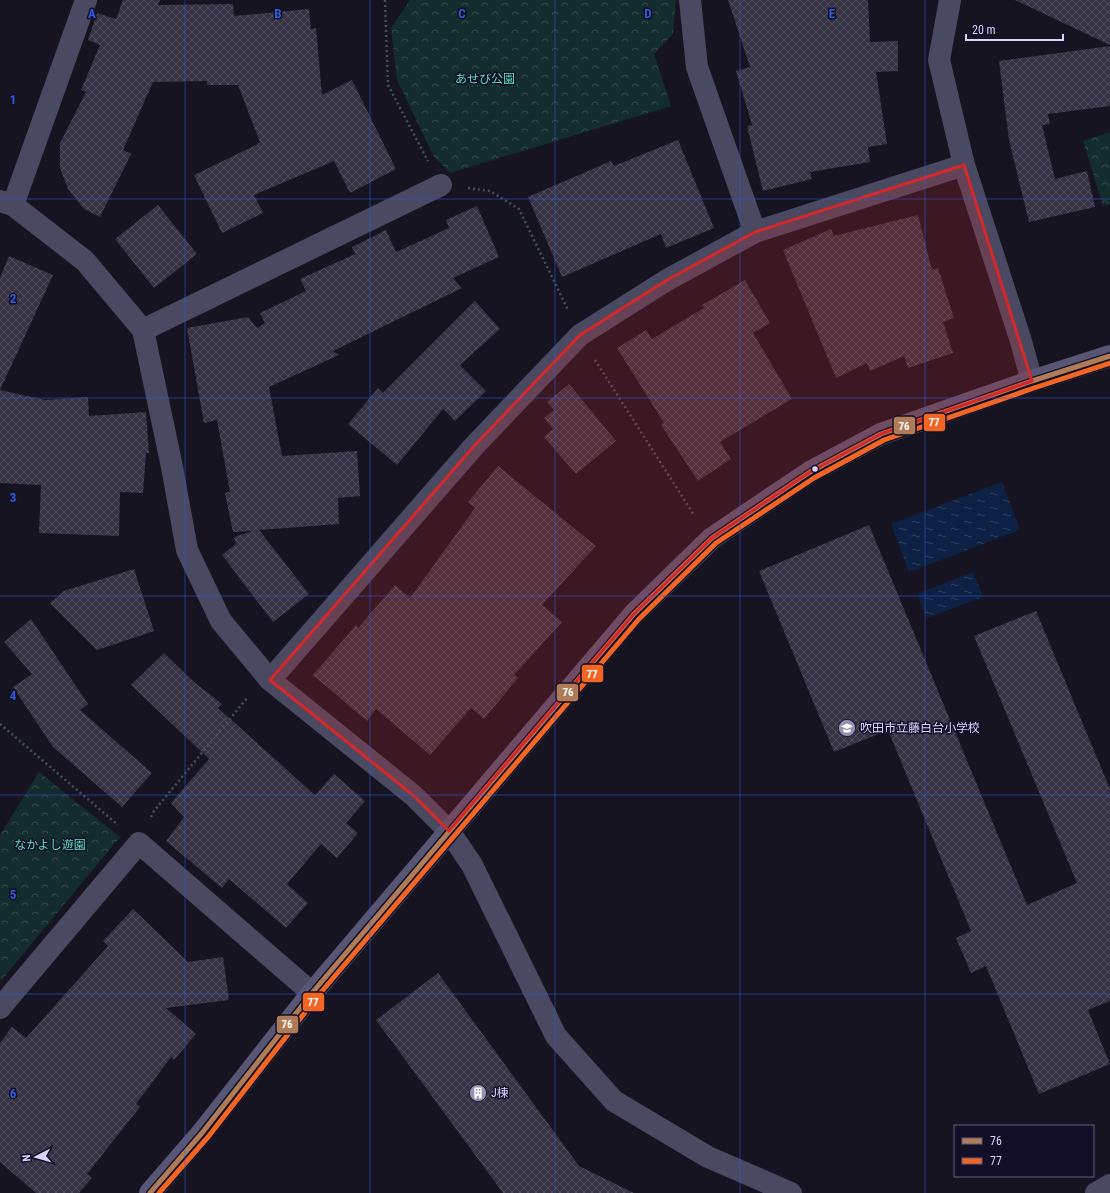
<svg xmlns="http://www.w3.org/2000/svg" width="1110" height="1193" font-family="'Roboto Condensed','Noto Sans JP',sans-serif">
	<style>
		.park { fill: url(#park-crowns) }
		.water { fill: url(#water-ripples) }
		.building { fill: url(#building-cross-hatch) }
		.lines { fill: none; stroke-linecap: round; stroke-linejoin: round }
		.path { stroke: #44505f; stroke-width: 2.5; stroke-dasharray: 2 3; stroke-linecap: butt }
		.street { stroke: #4a4962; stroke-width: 22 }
		.secondary { stroke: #575674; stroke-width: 22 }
		.bus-1-casing { stroke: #130f26; stroke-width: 8 }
		.bus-2-casing { stroke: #130f26; stroke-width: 8 }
		.bus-1 { stroke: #b07c57; stroke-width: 5 }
		.bus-2 { stroke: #f26522; stroke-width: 5 }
		.marked { fill: #d62828; fill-opacity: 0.2; stroke: #d62828; stroke-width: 3; stroke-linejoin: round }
		.grid { fill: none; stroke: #305bdc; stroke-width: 1; stroke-opacity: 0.55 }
		.bus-dot { fill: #d9d4ff; stroke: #130f26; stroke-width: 1.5 }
		.labels { text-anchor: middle; stroke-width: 3; stroke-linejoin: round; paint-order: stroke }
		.park-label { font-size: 12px; fill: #5fe0c0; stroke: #130f26 }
		.poi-label { font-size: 12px; fill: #d9d4ff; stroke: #130f26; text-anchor: start }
		.grid-label { font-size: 13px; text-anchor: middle; font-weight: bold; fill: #305bdc; stroke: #130f26; stroke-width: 3; stroke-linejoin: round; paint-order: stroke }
		.line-badge { stroke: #130f26; stroke-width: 1.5 }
		.badge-label { font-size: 11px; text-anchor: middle; font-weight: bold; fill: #fff }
	</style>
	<defs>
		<pattern id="park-crowns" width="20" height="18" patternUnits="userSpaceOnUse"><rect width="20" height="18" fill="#132c2d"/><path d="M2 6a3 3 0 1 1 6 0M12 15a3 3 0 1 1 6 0" fill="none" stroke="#354a4c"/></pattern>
		<pattern id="water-ripples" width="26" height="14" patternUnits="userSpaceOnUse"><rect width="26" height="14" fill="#0d2144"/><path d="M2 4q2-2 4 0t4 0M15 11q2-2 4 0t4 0" fill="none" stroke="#304060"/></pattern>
		<pattern id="building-cross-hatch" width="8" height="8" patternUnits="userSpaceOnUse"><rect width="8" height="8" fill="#343243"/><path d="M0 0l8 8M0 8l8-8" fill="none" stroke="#514f5f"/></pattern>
	</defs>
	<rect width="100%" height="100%" fill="#161421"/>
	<g class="park">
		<path d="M410,0H676L673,34L654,54L671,106L450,173L434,157L397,80L391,28Z"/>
		<path d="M1110,132V204L1103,206L1083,141Z"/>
		<path d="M39,772L120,837L0,982V835Z"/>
	</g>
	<g class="water">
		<path d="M1002,482L1020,530L909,572L891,524Z"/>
		<path d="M973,572L983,597L927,618L917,594Z"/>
	</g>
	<g class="building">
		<path d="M123,0H160L158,5L233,4L234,16L309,9L311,29L316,28L322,95L352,80L396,169L350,193L334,161L254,195L263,213L222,233L194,175L258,144L257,143L260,142L238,85H207V81L153,82L123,150L131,154L100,217L84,209L68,189L60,168V143L86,92L81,90L100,45L88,40L97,13L116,19Z"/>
		<path d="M728,0H868L870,42L898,41V71L876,72L887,144L868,147L870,162L810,172L812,179L763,191L747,126L752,125L736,71L750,67Z"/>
		<path d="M1015,0H1110V45Z"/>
		<path d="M1110,46V106L1048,114L1050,124L1042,125L1055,179L1087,171L1095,207L1029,222L1009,140L999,61Z"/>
		<path d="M678,140L714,228L666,248L661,234L562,277L528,197L611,161L614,166Z"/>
		<path d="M158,205L197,254L154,288L115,239Z"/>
		<path d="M477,206L499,257L453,278L462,288L333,351L339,355L269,387L282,456L357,451L360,496L338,498L339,524L259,530L309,594L273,622L222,555L236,544L234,537L253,531L233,532L225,493L230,492L217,420L204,423L187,328L248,317L257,328L265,323L260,313L306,291L300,279L355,254L352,247L386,230L396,252L449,228L446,220Z"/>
		<path d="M918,215L932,270L938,268L954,318L943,322L953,353L908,368L904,356L870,371L867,363L836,378L783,250L831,229L834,236Z"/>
		<path d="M9,256L53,275L0,390L45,400L88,397L89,416L146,412L149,453H146L143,493L120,492L119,536L39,533L41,485L0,483V278Z"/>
		<path d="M745,280L770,323L753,333L792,399L720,442L731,459L698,481L661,425L664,423L617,348L646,330L652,339L704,308L702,305Z"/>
		<path d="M475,301L500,329L460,365L486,391L455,421L443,409L397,465L348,424L378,388L383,393Z"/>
		<path d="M569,384L616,441L576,474L544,437L553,429L544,418L554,410L547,402Z"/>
		<path d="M498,466L596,546L542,605L562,622L514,675L518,678L484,719L471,708L430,755L376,709L367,721L313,675L356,625L358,628L395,585L410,598L475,508L468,502Z"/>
		<path d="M869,525L1027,905L1077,883L974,636L1036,611L1110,789V1001L1088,1010L1110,1064L1039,1094L986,966L971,973L956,938L971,931L888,730L834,752L759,571Z"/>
		<path d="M134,569L154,631L97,650L50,603L64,591Z"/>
		<path d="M31,619L88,704L80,710L152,773L122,807L53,747L13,687L32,674L4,642Z"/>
		<path d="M164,653L194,682L222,704L218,708L315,795L334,774L365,801L346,823L358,833L337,858L321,844L287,884L308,903L286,928L229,879L222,888L166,841L184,817L171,803L209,759L131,685Z"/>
		<path d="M133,909L188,962L223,957L229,1000L166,1008L196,1034L174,1060L171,1057L136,1104L140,1107L87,1174L92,1178L79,1193H36L0,1162V1043L12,1027L26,1038L108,946L103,941Z"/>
		<path d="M438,973L579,1166L634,1193H503L376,1020Z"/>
	</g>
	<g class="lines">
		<g class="path">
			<path d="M385,0L388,85L428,161"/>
			<path d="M468,188L490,191L519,209L568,310"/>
			<path d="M595,360L694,515"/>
			<path d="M0,724L118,825"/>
			<path d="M151,817L154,811L248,697"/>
		</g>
		<g class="street">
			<path d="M690,0L697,67L755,232"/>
			<path d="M950,0L939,60L964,165L1020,338L1032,381"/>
			<path d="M0,201L13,205L85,261L143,330L172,467L187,550L221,621L270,680L414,796L449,831L472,865L556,1036L614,1101L708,1157L791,1193"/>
			<path d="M13,205L86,0"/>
			<path d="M143,330L441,185"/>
			<path d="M270,680L475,445L580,335L667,280L755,232L964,165"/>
			<path d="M0,1008L139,843L312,993"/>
			<path d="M1096,1193L1110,1185"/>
		</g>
		<path class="secondary" d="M150,1193L202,1133L312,993L634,614L712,538L810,472L881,434L1032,381L1110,356"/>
		<defs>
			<path id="bus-1" d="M150,1193L202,1133L312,993L634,614L712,538L810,472L881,434L1032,381L1110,356"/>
			<path id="bus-2" d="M159,1193L208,1137L317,997L639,619L716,543L814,478L884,440L1034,388L1110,363"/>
		</defs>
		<use href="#bus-1" class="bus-1-casing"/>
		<use href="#bus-2" class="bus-2-casing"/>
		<use href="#bus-1" class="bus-1"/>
		<use href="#bus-2" class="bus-2"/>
	</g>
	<path class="marked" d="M964,165L1032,381L881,434L810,472L712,538L634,614L449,831L414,796L270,680L475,445L580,335L667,280L755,232Z"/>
	<path class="grid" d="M185,0V1193M370,0V1193M555,0V1193M740,0V1193M925,0V1193M0,199H1110M0,398H1110M0,596H1110M0,795H1110M0,994H1110"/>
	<defs>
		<symbol id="school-disc" viewBox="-11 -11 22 22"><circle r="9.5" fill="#9591b1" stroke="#130f26"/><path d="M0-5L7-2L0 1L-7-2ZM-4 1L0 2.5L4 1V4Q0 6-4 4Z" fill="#fff"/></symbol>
		<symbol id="building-disc" viewBox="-11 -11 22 22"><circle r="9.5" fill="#9591b1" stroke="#130f26"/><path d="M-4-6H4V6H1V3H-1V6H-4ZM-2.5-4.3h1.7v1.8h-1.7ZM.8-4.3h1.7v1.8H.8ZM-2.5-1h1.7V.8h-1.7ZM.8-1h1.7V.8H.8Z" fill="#fff"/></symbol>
	</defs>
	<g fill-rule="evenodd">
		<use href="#school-disc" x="837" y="718" width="20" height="20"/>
		<use href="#building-disc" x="468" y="1083" width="20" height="20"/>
	</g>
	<circle class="bus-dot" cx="815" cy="469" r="3.5"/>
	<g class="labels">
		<g class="park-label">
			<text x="485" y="83">あせび公園</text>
			<text x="50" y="849">なかよし遊園</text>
		</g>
		<g class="poi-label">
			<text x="860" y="732">吹田市立藤白台小学校</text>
			<text x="491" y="1097">J棟</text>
		</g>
	</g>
	<g class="grid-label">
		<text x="92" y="18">A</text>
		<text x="278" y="18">B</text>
		<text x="462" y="18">C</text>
		<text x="648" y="18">D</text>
		<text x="832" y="18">E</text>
		<text x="13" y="104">1</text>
		<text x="13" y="303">2</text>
		<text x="13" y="502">3</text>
		<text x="13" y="700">4</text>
		<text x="13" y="899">5</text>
		<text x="13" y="1098">6</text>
	</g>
	<g class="line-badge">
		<rect x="923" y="413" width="23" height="19" rx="4" fill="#f26522"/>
		<rect x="893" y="416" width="23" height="19" rx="4" fill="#b07c57"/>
		<rect x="581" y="664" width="23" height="19" rx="4" fill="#f26522"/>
		<rect x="556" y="683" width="23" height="19" rx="4" fill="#b07c57"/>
		<rect x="302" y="992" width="23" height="20" rx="4" fill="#f26522"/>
		<rect x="276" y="1015" width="23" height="19" rx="4" fill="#b07c57"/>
	</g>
	<g class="badge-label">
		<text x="934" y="426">77</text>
		<text x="904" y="430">76</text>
		<text x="592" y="678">77</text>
		<text x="568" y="696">76</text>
		<text x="313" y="1006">77</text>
		<text x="287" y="1028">76</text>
	</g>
	<rect x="954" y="1125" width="140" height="52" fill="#130f26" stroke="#625e7d"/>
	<rect x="962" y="1138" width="20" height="6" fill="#b07c57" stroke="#625e7d"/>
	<text x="990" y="1145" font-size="12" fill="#d9d4ff">76</text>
	<rect x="962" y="1158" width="20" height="6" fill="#f26522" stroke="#625e7d"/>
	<text x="990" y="1165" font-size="12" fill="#d9d4ff">77</text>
	<g transform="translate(36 1157) rotate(264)" stroke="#130f26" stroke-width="3" paint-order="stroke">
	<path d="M0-3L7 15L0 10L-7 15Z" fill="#d9d4ff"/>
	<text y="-6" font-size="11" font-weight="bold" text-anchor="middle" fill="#d9d4ff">N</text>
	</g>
	<path d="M966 34v6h97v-6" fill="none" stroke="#d9d4ff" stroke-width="2"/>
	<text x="972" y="34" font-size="12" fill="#d9d4ff" stroke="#130f26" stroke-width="3" paint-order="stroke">20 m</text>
</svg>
